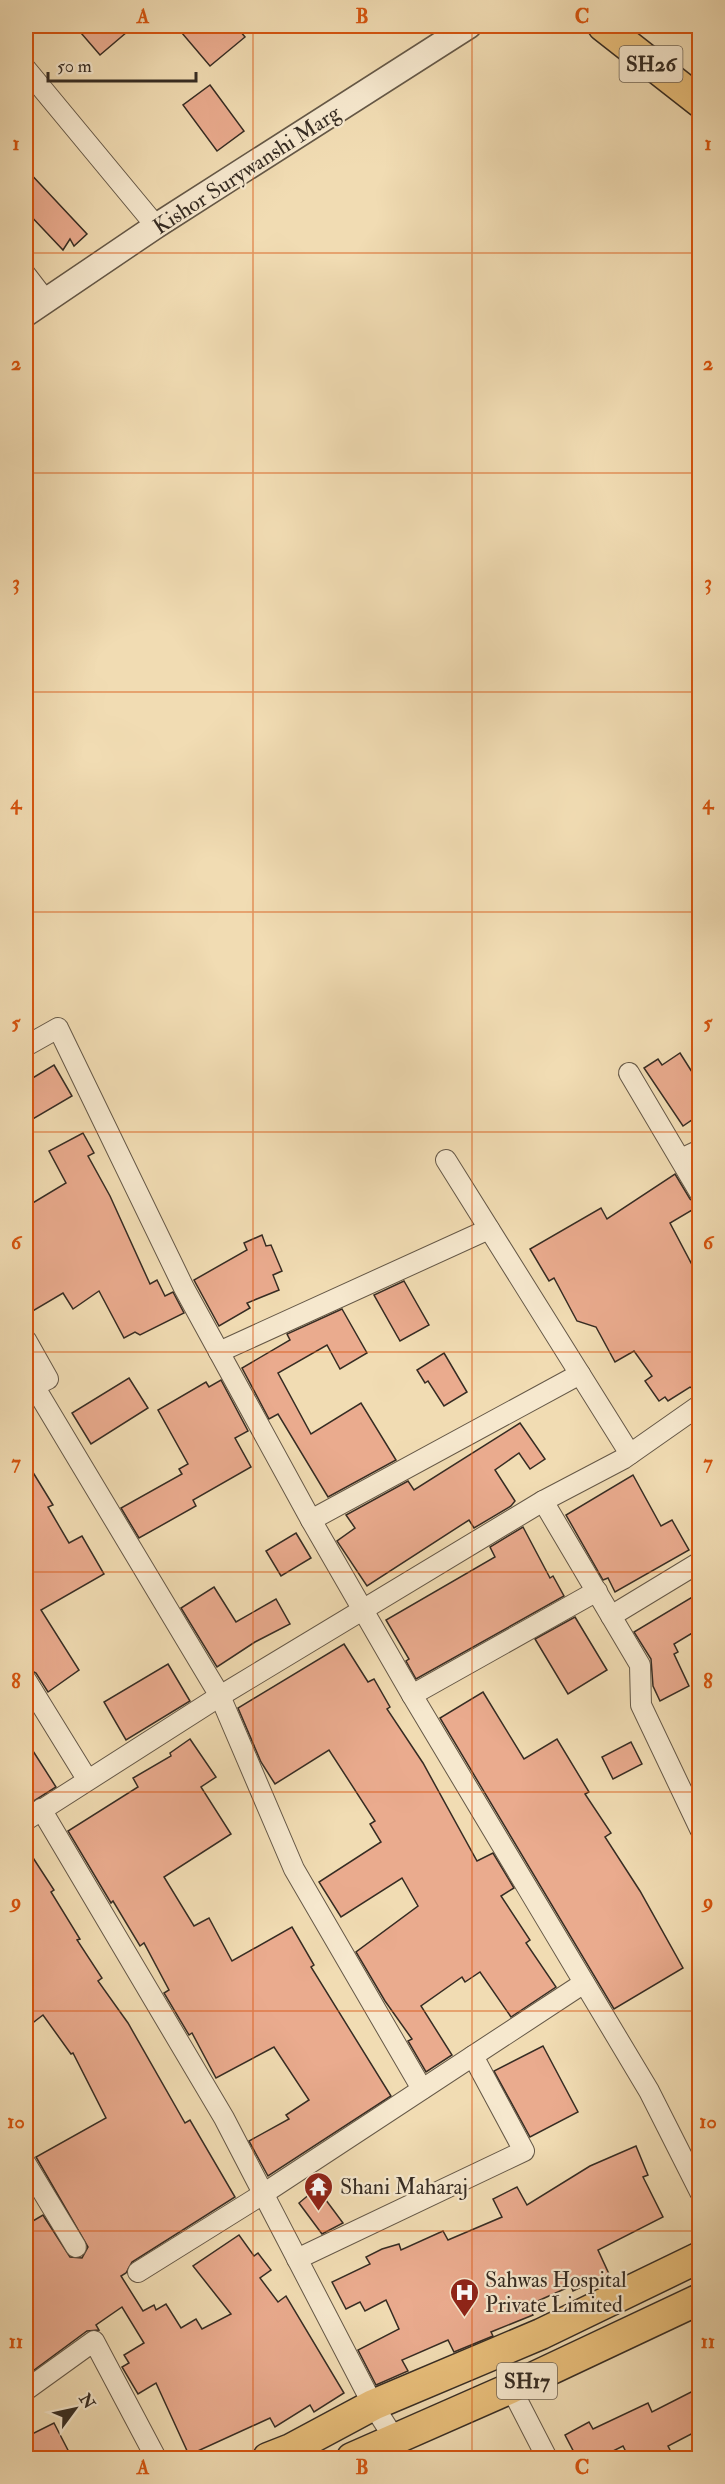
<svg xmlns="http://www.w3.org/2000/svg" width="725" height="2484" font-family="'IM FELL Double Pica',serif">
	<style>
		.building { fill: #eaab8e; stroke: #362c23; stroke-width: 1.5 }
		.lines { fill: none; stroke-linecap: round; stroke-linejoin: round }
		.minor-casing { stroke: #655847; stroke-width: 22 }
		.tertiary-casing { stroke: #655847; stroke-width: 27 }
		.primary-casing { stroke: #362c23; stroke-width: 33 }
		.minor { stroke: #f6e8ce; stroke-width: 20 }
		.tertiary { stroke: #f6e8ce; stroke-width: 24 }
		.primary { stroke: #e8be7a; stroke-width: 30 }
		.grid { fill: none; stroke: #d6540e; stroke-width: 1.5; stroke-opacity: 0.55 }
		.labels { text-anchor: middle; stroke-width: 4.5; stroke-linejoin: round; paint-order: stroke }
		.shield { fill: #f6e8ce; stroke: #706456; stroke-width: 1.5 }
		.shield-label { font-size: 21px; font-weight: bold; fill: #362c23 }
		.street-label { font-size: 22px; fill: #362c23; stroke: #f6e8ce }
		.poi-label { font-size: 22px; fill: #362c23; stroke: #f6e8ce; text-anchor: start }
		.neatline { fill: none; stroke: #d6540e; stroke-width: 2 }
		.grid-label { font-size: 20px; text-anchor: middle; font-weight: bold; fill: #d6540e }
	</style>
	<rect width="100%" height="100%" fill="#f1dcb3"/>
	<filter id="stains"><feTurbulence type="fractalNoise" baseFrequency=".00333" numOctaves="4"/><feColorMatrix values="0 0 0 0 .2 0 0 0 0 .09 0 0 0 0 .02 0 0 0 .5 -.17"/></filter>
	<radialGradient id="worn" r=".72"><stop offset=".6" stop-color="#630" stop-opacity="0"/><stop offset="1" stop-color="#630" stop-opacity=".3"/></radialGradient>
	<g class="building">
		<path d="M75,26H134L100,55Z"/>
		<path d="M176,26H236L245,37L210,66Z"/>
		<path d="M210,85L244,131L217,151L183,105Z"/>
		<path d="M26,169L87,234L74,246L70,239L63,250L26,211Z"/>
		<path d="M680,1053L699,1083V1115L683,1126L644,1068L658,1059L662,1065Z"/>
		<path d="M54,1065L72,1096L26,1123V1082Z"/>
		<path d="M83,1133L94,1153L88,1156L110,1196L150,1284L157,1280L165,1296L173,1292L184,1313L140,1335L135,1332L124,1338L99,1291L73,1309L63,1293L26,1315V1207L66,1183L49,1151Z"/>
		<path d="M675,1174L690,1199L699,1206L670,1223L699,1278V1392L690,1387L668,1401L665,1397L659,1401L645,1381L652,1376L634,1351L615,1362L596,1327L577,1321L554,1278L549,1281L530,1249L601,1208L607,1219Z"/>
		<path d="M262,1235L266,1246L271,1245L282,1271L273,1275L279,1290L247,1303L250,1308L219,1326L194,1280L247,1250L244,1243Z"/>
		<path d="M404,1281L429,1325L400,1341L374,1295Z"/>
		<path d="M342,1309L367,1353L340,1369L327,1345L278,1373L311,1434L361,1403L396,1460L328,1497L278,1414L269,1419L242,1368L290,1340L287,1334Z"/>
		<path d="M444,1353L467,1392L444,1406L428,1381L425,1383L417,1370Z"/>
		<path d="M129,1378L148,1408L91,1444L72,1413Z"/>
		<path d="M221,1380L248,1431L235,1438L251,1467L193,1500L196,1506L139,1538L121,1508L182,1474L179,1469L188,1464L158,1410L206,1382L209,1387Z"/>
		<path d="M520,1423L545,1459L530,1469L519,1453L495,1470L515,1501L511,1506L474,1528L469,1520L367,1586L337,1541L355,1528L346,1515L408,1481L414,1490Z"/>
		<path d="M26,1461L53,1505L48,1507L69,1543L82,1536L104,1574L41,1610L79,1670L48,1692L36,1673L26,1668Z"/>
		<path d="M633,1475L661,1526L672,1520L689,1550L615,1592L608,1578L603,1580L566,1515Z"/>
		<path d="M523,1527L550,1578L553,1576L564,1596L416,1679L406,1661L409,1659L386,1620L495,1557L490,1547Z"/>
		<path d="M296,1533L311,1558L281,1576L266,1551Z"/>
		<path d="M214,1587L236,1622L276,1599L290,1624L255,1642L217,1667L181,1608Z"/>
		<path d="M699,1593V1629L674,1644L678,1652L674,1654L689,1686L660,1701L653,1686L651,1659L634,1632Z"/>
		<path d="M575,1617L607,1670L568,1694L535,1639Z"/>
		<path d="M344,1644L368,1682L374,1679L390,1707L387,1709L423,1763L477,1861L493,1853L514,1888L501,1896L530,1940L526,1943L556,1987L511,2017L480,1972L465,1982L462,1977L421,2006L452,2055L426,2072L408,2041L412,2039L385,2001L356,1952L418,1906L402,1878L341,1917L319,1882L381,1842L370,1824L375,1821L329,1750L275,1784L261,1762L238,1708Z"/>
		<path d="M168,1664L190,1701L126,1740L104,1702Z"/>
		<path d="M483,1692L524,1759L557,1739L589,1792L585,1794L611,1833L605,1837L640,1891L683,1968L614,2009L440,1718Z"/>
		<path d="M190,1739L216,1777L201,1787L231,1834L164,1877L194,1926L209,1918L232,1961L292,1927L314,1965L311,1967L391,2096L268,2176L249,2141L289,2119L286,2115L309,2100L274,2047L216,2078L192,2033L189,2035L164,1993L169,1990L144,1943L140,1946L113,1901L111,1903L68,1831L138,1787L133,1778L171,1756L170,1753Z"/>
		<path d="M26,1740L56,1787L26,1806Z"/>
		<path d="M631,1742L642,1764L613,1779L602,1757Z"/>
		<path d="M26,1847L54,1890L51,1892L80,1939L77,1940L102,1978L98,1981L128,2023L185,2123L190,2120L235,2197L132,2262L126,2273L121,2276L143,2311L154,2305L156,2310L166,2304L181,2328L196,2319L202,2329L231,2314L193,2266L239,2235L254,2256L258,2253L271,2270L260,2278L278,2302L286,2296L344,2393L314,2412L310,2405L275,2427L270,2418L189,2455L156,2383L138,2394L122,2367L129,2363L124,2355L144,2343L122,2307L96,2325L99,2330L87,2331L26,2376V2225L43,2215L70,2257L82,2258L88,2247L36,2157L106,2118L73,2053L71,2054L43,2015L26,2028Z"/>
		<path d="M543,2046L578,2112L530,2137L494,2071Z"/>
		<path d="M636,2146L648,2175L643,2177L663,2217L598,2250L609,2274L573,2291L571,2286L529,2305L533,2315L491,2332L493,2336L454,2352L448,2340L402,2360L408,2371L376,2385L358,2350L399,2329L386,2300L365,2311L360,2302L346,2309L332,2282L370,2264L366,2257L382,2249L399,2244L401,2250L443,2231L448,2240L502,2217L493,2199L517,2187L527,2205L590,2166Z"/>
		<path d="M317,2188L343,2223L322,2234L299,2203Z"/>
		<path d="M699,2388V2430L668,2446L672,2454L663,2458H629L623,2446L599,2458H577L565,2435L589,2422L593,2429L648,2403L652,2412Z"/>
		<path d="M54,2423L72,2458H26V2437Z"/>
	</g>
	<g class="lines">
		<defs>
			<g id="minor">
				<path d="M26,69L156,226"/>
				<path d="M26,275L46,301"/>
				<path d="M26,1046L58,1028L184,1288L311,1520L412,1695L649,2091L700,2192"/>
				<path d="M629,1073L700,1193"/>
				<path d="M681,1159L700,1150"/>
				<path d="M446,1160L630,1454"/>
				<path d="M26,1340L48,1379L34,1386L220,1696L294,1869L422,2089"/>
				<path d="M219,1352L489,1229"/>
				<path d="M543,1501L640,1665L641,1705L700,1829"/>
				<path d="M311,1520L580,1374"/>
				<path d="M611,1616L700,1562"/>
				<path d="M26,1680L87,1779"/>
				<path d="M412,1695L597,1591"/>
				<path d="M41,1809L224,2118L373,2405L394,2438"/>
				<path d="M26,1820L220,1696L543,1501L623,1459L700,1405"/>
				<path d="M26,2164L76,2247"/>
				<path d="M297,2259L524,2151L473,2056"/>
				<path d="M138,2272L263,2194L584,1983"/>
				<path d="M511,2388L547,2458"/>
				<path d="M26,2390L94,2341L156,2458"/>
			</g>
			<path id="tertiary" d="M26,314L156,226L469,26"/>
			<g id="primary">
				<path d="M603,26L700,102"/>
				<path d="M268,2458L291,2449L373,2405L541,2334L700,2257"/>
				<path d="M352,2458L511,2388L700,2299"/>
			</g>
		</defs>
		<use href="#minor" class="minor-casing"/>
		<use href="#tertiary" class="tertiary-casing"/>
		<use href="#primary" class="primary-casing"/>
		<use href="#minor" class="minor"/>
		<use href="#tertiary" class="tertiary"/>
		<use href="#primary" class="primary"/>
	</g>
	<path class="grid" d="M253,26V2458M472,26V2458M26,253H700M26,473H700M26,692H700M26,912H700M26,1132H700M26,1352H700M26,1572H700M26,1792H700M26,2011H700M26,2231H700"/>
	<defs>
		<symbol id="temple-pin" viewBox="-11 -11 22 30"><path d="M0 17L-7.5 6A9.5 9.5 0 1 1 7.5 6Z" fill="#8f2418" stroke="#f6e8ce"/><path d="M0-6L5-2H3V0L6.5 2.5H4V6H1.5V3h-3V6H-4V2.5H-6.5L-3 0V-2H-5Z" fill="#fff"/></symbol>
		<symbol id="hospital-pin" viewBox="-11 -11 22 30"><path d="M0 17L-7.5 6A9.5 9.5 0 1 1 7.5 6Z" fill="#8f2418" stroke="#f6e8ce"/><path d="M-5-5h3v3.5h4V-5h3V5h-3V1.5h-4V5h-3Z" fill="#fff"/></symbol>
	</defs>
	<g fill-rule="evenodd">
		<use href="#temple-pin" x="302" y="2170" width="33" height="45"/>
		<use href="#hospital-pin" x="448" y="2276" width="33" height="45"/>
	</g>
	<g class="labels">
		<g class="shield">
			<rect x="619.5" y="46" width="63" height="36" rx="4.5"/>
			<rect x="497" y="2363" width="60" height="36" rx="4.5"/>
		</g>
		<g class="shield-label">
			<text x="651" y="71">SH26</text>
			<text x="527" y="2388">SH17</text>
		</g>
		<g class="street-label">
			<text transform="translate(246 169) rotate(-33)" y="8">Kishor Surywanshi Marg</text>
		</g>
		<g class="poi-label">
			<text x="340" y="2194">Shani Maharaj</text>
			<text x="485" y="2287">Sahwas Hospital<tspan x="485" dy="25">Private Limited</tspan></text>
		</g>
	</g>
	<rect width="725" height="2484" fill="none" stroke="#f1dcb3" stroke-width="66"/>
	<g transform="translate(75 2409) rotate(57)" stroke="#f6e8ce" stroke-width="4.5" paint-order="stroke">
	<path d="M0-4.5L10 22L0 15L-10 22Z" fill="#362c23"/>
	<text y="-9" font-size="16" font-weight="bold" text-anchor="middle" fill="#362c23">N</text>
	</g>
	<path d="M48 72v9h148v-9" fill="none" stroke="#362c23" stroke-width="3"/>
	<text x="57" y="72" font-size="18" fill="#362c23" stroke="#f6e8ce" stroke-width="4.5" paint-order="stroke">50 m</text>
	<rect x="33" y="33" width="659" height="2418" class="neatline"/>
	<g class="grid-label">
		<text x="143" y="23">A</text>
		<text x="362" y="23">B</text>
		<text x="582" y="23">C</text>
		<text x="16" y="150">1</text>
		<text x="708" y="150">1</text>
		<text x="16" y="370">2</text>
		<text x="708" y="370">2</text>
		<text x="16" y="589">3</text>
		<text x="708" y="589">3</text>
		<text x="16" y="809">4</text>
		<text x="708" y="809">4</text>
		<text x="16" y="1029">5</text>
		<text x="708" y="1029">5</text>
		<text x="16" y="1249">6</text>
		<text x="708" y="1249">6</text>
		<text x="16" y="1469">7</text>
		<text x="708" y="1469">7</text>
		<text x="16" y="1688">8</text>
		<text x="708" y="1688">8</text>
		<text x="16" y="1908">9</text>
		<text x="708" y="1908">9</text>
		<text x="16" y="2128">10</text>
		<text x="708" y="2128">10</text>
		<text x="16" y="2348">11</text>
		<text x="708" y="2348">11</text>
		<text x="143" y="2474">A</text>
		<text x="362" y="2474">B</text>
		<text x="582" y="2474">C</text>
	</g>
	<rect width="100%" height="100%" filter="url(#stains)"/>
	<rect width="100%" height="100%" fill="url(#worn)"/>
</svg>
